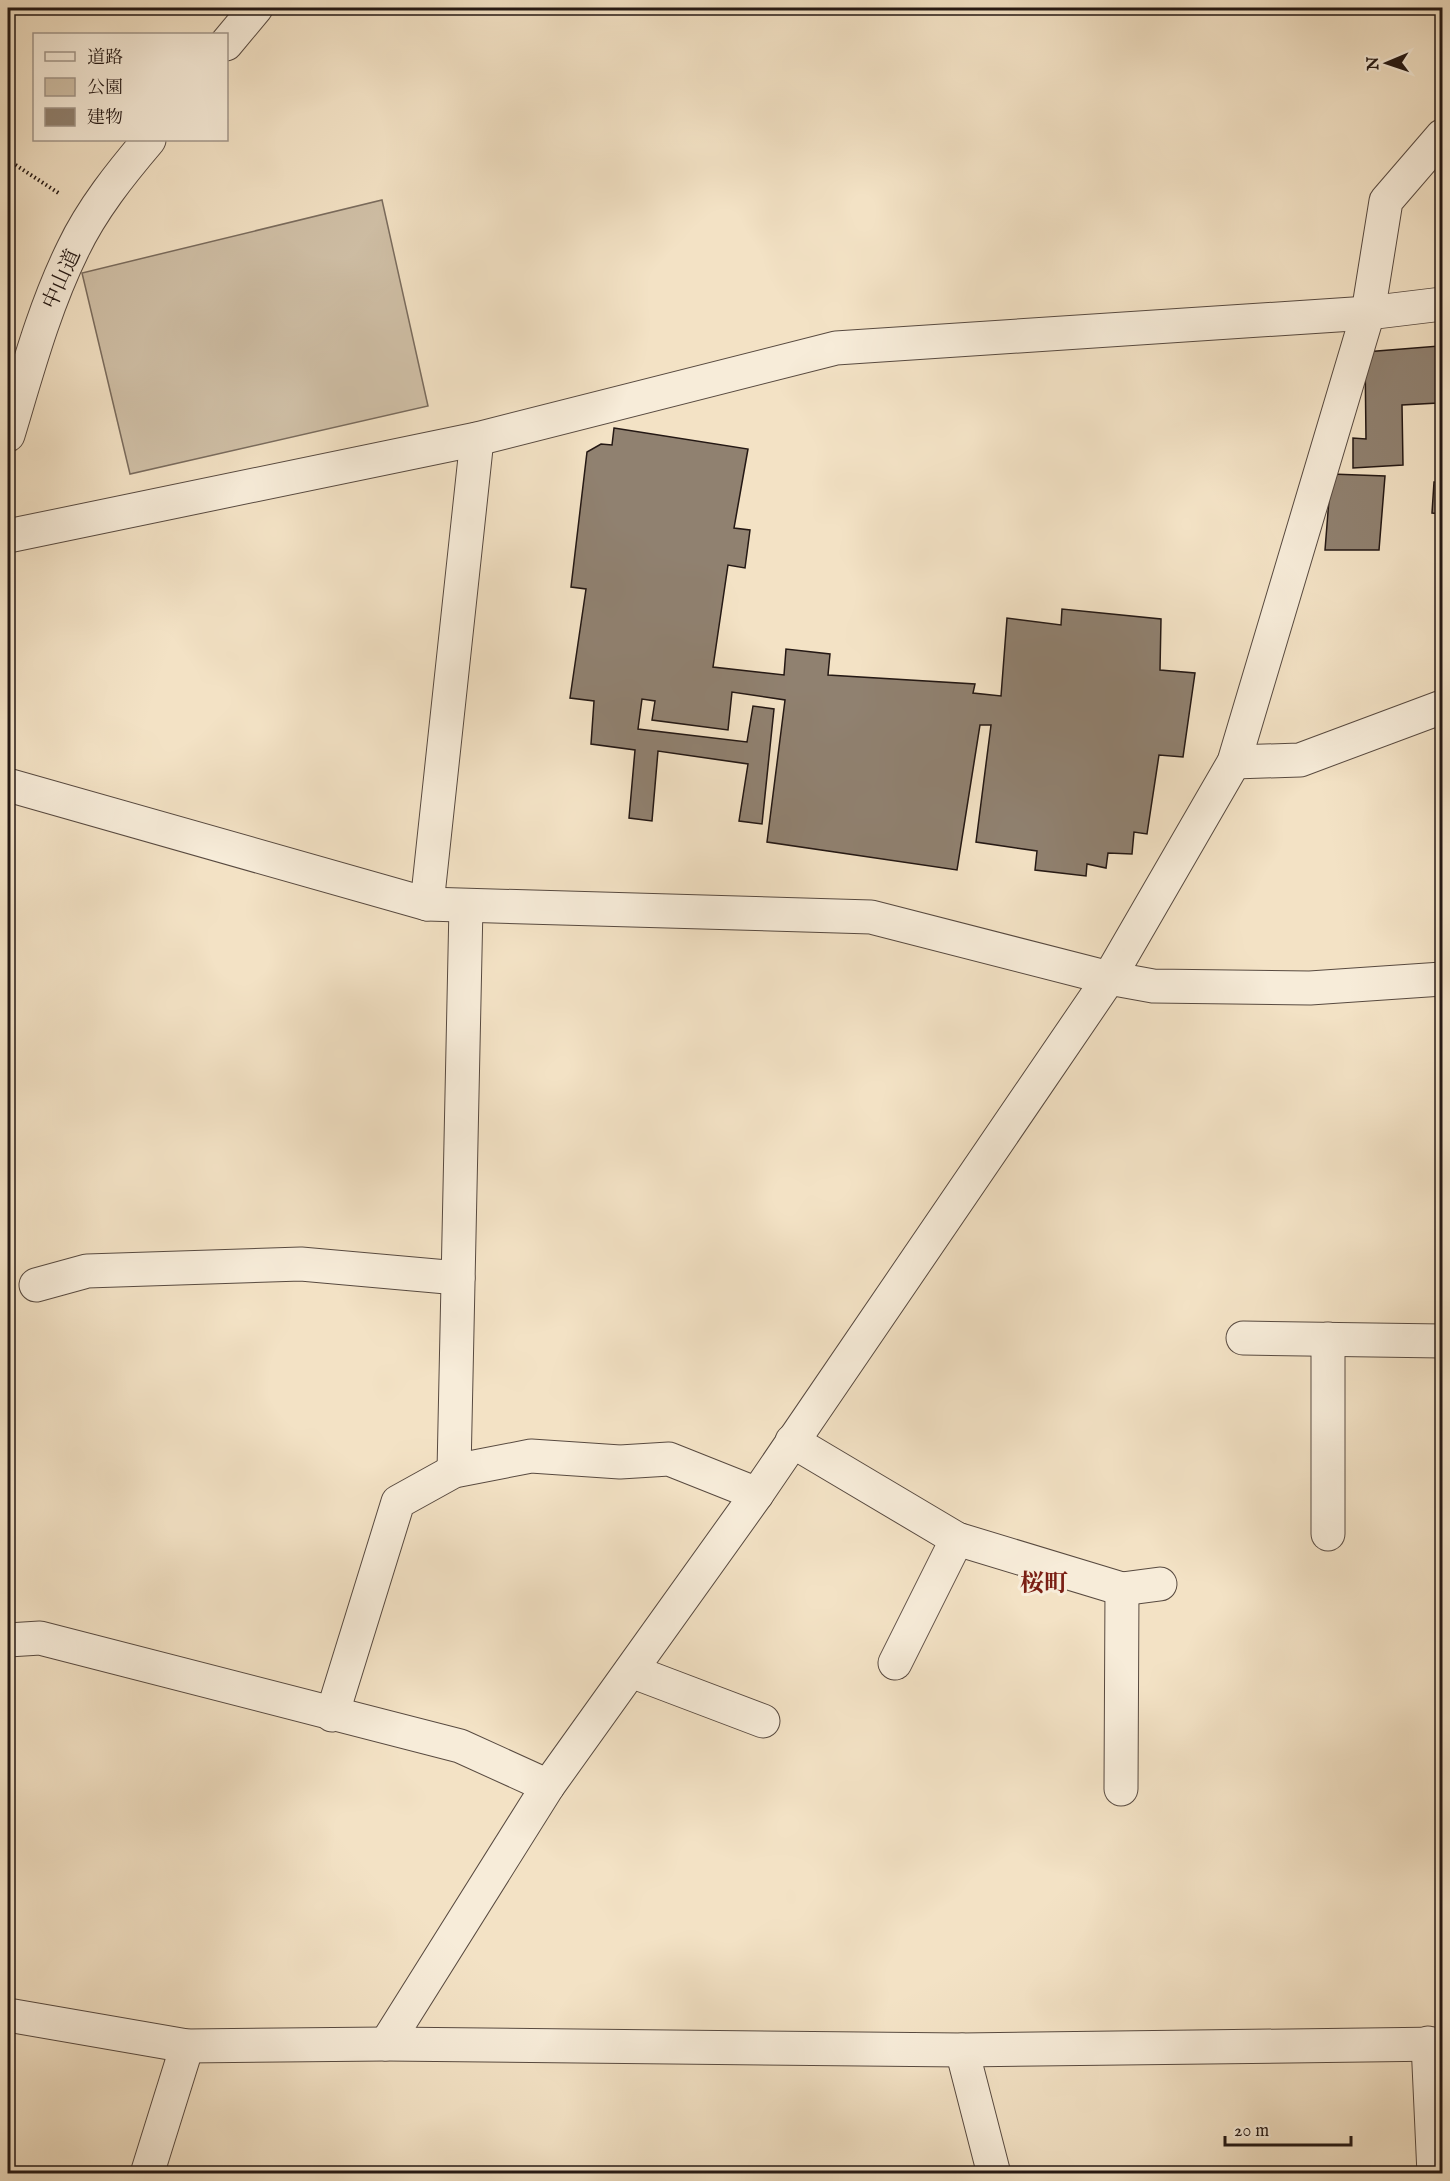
<svg xmlns="http://www.w3.org/2000/svg" width="1450" height="2181" font-family="'IM FELL English','Noto Serif JP',serif">
	<style>
		.green { fill: #d0c0a7; stroke: #7a6c5e; stroke-width: 1.5 }
		.building { fill: #908170; stroke: #241814; stroke-width: 1.5 }
		.lines { fill: none; stroke-linecap: round; stroke-linejoin: round }
		.minor-casing { stroke: #584a40; stroke-width: 35 }
		.path { stroke: #241814; stroke-width: 4; stroke-dasharray: 1.5 3; stroke-linecap: butt }
		.minor { stroke: #f7ecd9; stroke-width: 33 }
		.labels { text-anchor: middle; stroke-width: 6; stroke-linejoin: round; paint-order: stroke }
		.street-label { font-size: 21px; fill: #241814; stroke: #f7ecd9 }
		.quarter-label { font-size: 24px; font-weight: bold; fill: #7a1f14; stroke: #f7ecd9 }
	</style>
	<rect width="100%" height="100%" fill="#f3e2c5"/>
	<filter id="stains"><feTurbulence type="fractalNoise" baseFrequency=".00333" numOctaves="4"/><feColorMatrix values="0 0 0 0 .2 0 0 0 0 .09 0 0 0 0 .02 0 0 0 .5 -.17"/></filter>
	<radialGradient id="worn" r=".72"><stop offset=".6" stop-color="#630" stop-opacity="0"/><stop offset="1" stop-color="#630" stop-opacity=".3"/></radialGradient>
	<path class="green" d="M382,200L428,406L130,474L82,273Z"/>
	<g class="building">
		<path d="M1439,346L1438,403L1402,405L1403,465L1353,468V438L1366,439L1365,352Z"/>
		<path d="M614,428L748,449L734,528L750,530L745,568L728,565L713,667L784,675L786,649L830,654L828,675L975,684L973,693L1001,696L1007,618L1061,625L1062,609L1161,619L1160,670L1195,673L1183,757L1159,755L1147,834L1134,832L1132,854L1108,853L1106,868L1087,864L1086,876L1035,870L1037,851L976,842L991,725H980L957,870L767,842L785,700L732,692L728,730L652,720L655,701L642,699L638,729L747,742L753,706L774,709L762,824L739,821L748,764L658,751L652,821L629,818L635,750L591,744L594,701L570,698L586,589L571,587L587,452L601,444L612,445Z"/>
		<path d="M1331,474L1385,476L1379,550H1325Z"/>
		<path d="M1434,482L1442,483V514L1432,513Z"/>
	</g>
	<g class="lines">
		<defs>
			<g id="minor">
				<path d="M226,44L256,8"/>
				<path d="M8,435C27,372 44,308 73,249C92,209 121,173 149,140"/>
				<path d="M8,536L477,439L836,348L1368,313L1442,304"/>
				<path d="M1234,762L1300,760L1442,707"/>
				<path d="M8,785L427,904L871,917L1109,978L1153,986L1310,988L1442,979"/>
				<path d="M427,904L477,439"/>
				<path d="M36,1285L87,1271L301,1264L458,1278"/>
				<path d="M1243,1338L1442,1341"/>
				<path d="M1328,1339V1534"/>
				<path d="M792,1441L957,1539L1122,1589L1121,1789"/>
				<path d="M454,1471L466,906"/>
				<path d="M1122,1589L1160,1584"/>
				<path d="M8,1640L40,1638L460,1746L548,1786"/>
				<path d="M895,1663L957,1539"/>
				<path d="M631,1671L763,1721"/>
				<path d="M332,1715L398,1502L454,1471L531,1456L620,1462L669,1459L757,1494"/>
				<path d="M8,2015L187,2046L386,2044L962,2050L1442,2044"/>
				<path d="M1428,2043L1434,2174"/>
				<path d="M386,2044L548,1786L757,1494L1109,978L1234,762L1368,313L1386,201L1442,136"/>
				<path d="M962,2050L994,2174"/>
				<path d="M147,2174L187,2046"/>
			</g>
		</defs>
		<use href="#minor" class="minor-casing"/>
		<path class="path" d="M8,160L60,194"/>
		<use href="#minor" class="minor"/>
	</g>
	<g class="labels">
		<g class="street-label">
			<text transform="translate(61 279) rotate(-66)" y="7">中山道</text>
		</g>
		<g class="quarter-label">
			<text x="1044" y="1591">桜町</text>
		</g>
	</g>
	<rect width="1450" height="2181" fill="none" stroke="#f3e2c5" stroke-width="30"/>
	<rect x="9" y="9" width="1432" height="2163" fill="none" stroke="#241814" stroke-width="3"/>
	<rect x="15" y="15" width="1420" height="2151" fill="none" stroke="#241814" stroke-width="1.5"/>
	<rect x="33" y="33" width="195" height="108" fill="#f7ecd9" stroke="#a3978a" stroke-width="1.5"/>
	<rect x="45" y="52" width="30" height="9" fill="#f7ecd9" stroke="#a3978a" stroke-width="1.5"/>
	<text x="87" y="63" font-size="18" fill="#241814">道路</text>
	<rect x="45" y="78" width="30" height="18" fill="#d0c0a7" stroke="#a3978a" stroke-width="1.5"/>
	<text x="87" y="93" font-size="18" fill="#241814">公園</text>
	<rect x="45" y="108" width="30" height="18" fill="#908170" stroke="#a3978a" stroke-width="1.5"/>
	<text x="87" y="123" font-size="18" fill="#241814">建物</text>
	<g transform="translate(1387 63) rotate(268)" stroke="#f7ecd9" stroke-width="4.5" paint-order="stroke">
	<path d="M0-4.5L10 22L0 15L-10 22Z" fill="#241814"/>
	<text y="-9" font-size="16" font-weight="bold" text-anchor="middle" fill="#241814">N</text>
	</g>
	<path d="M1225 2136v9h126v-9" fill="none" stroke="#241814" stroke-width="3"/>
	<text x="1234" y="2136" font-size="18" fill="#241814" stroke="#f7ecd9" stroke-width="4.5" paint-order="stroke">20 m</text>
	<rect width="100%" height="100%" filter="url(#stains)"/>
	<rect width="100%" height="100%" fill="url(#worn)"/>
</svg>
